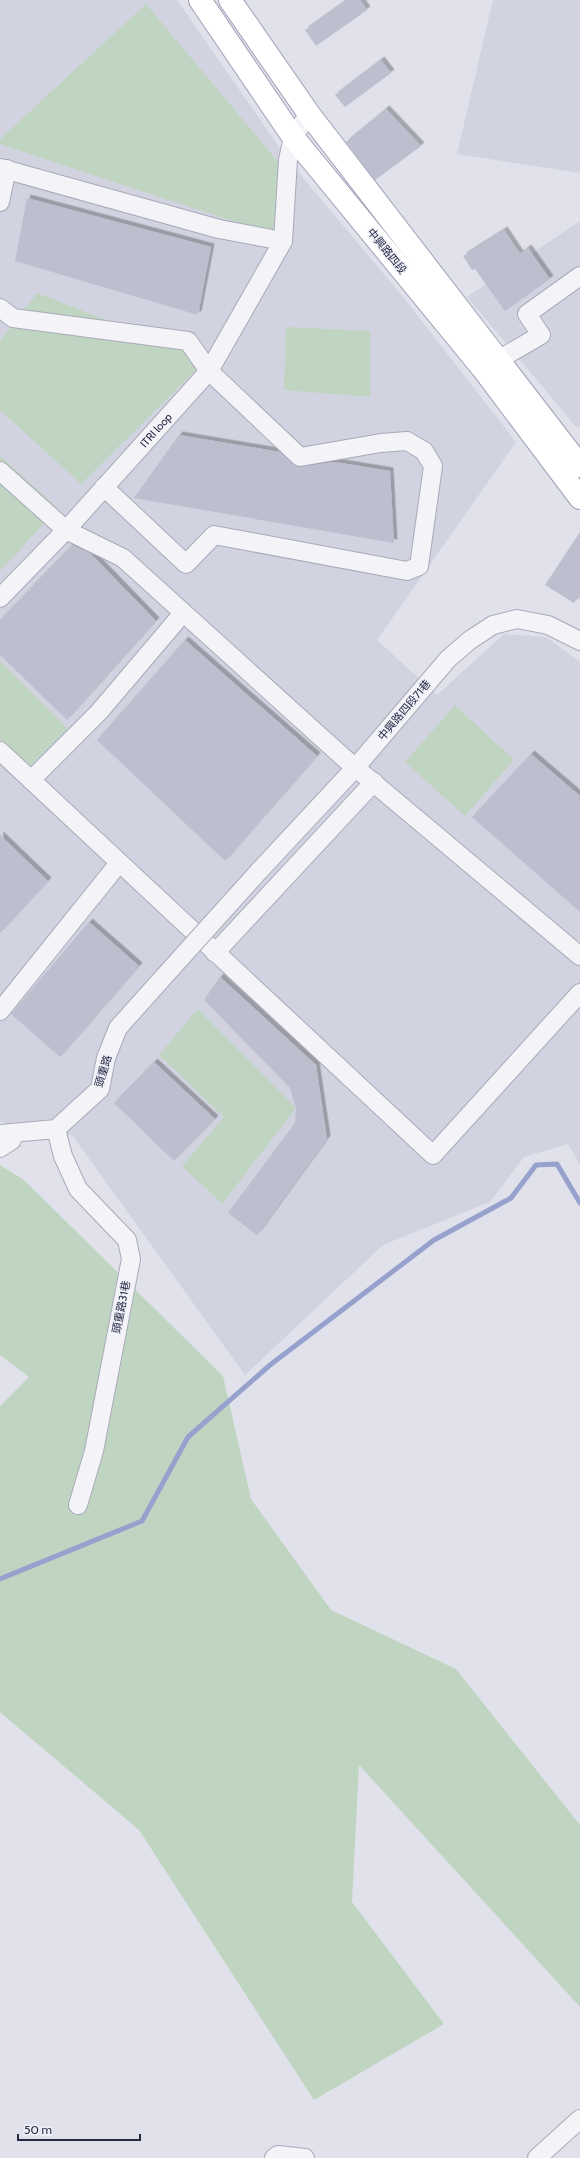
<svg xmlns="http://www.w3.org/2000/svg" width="580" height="2158" font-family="Cabin,'Noto Sans TC',sans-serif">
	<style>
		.built { fill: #d2d3e0 }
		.green { fill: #c0d5c1 }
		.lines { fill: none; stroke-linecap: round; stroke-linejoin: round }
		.stream { stroke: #97a1ce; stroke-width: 5 }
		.building { fill: #bdbece; filter: url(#shadow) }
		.minor-casing { stroke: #a8aab8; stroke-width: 20 }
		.major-casing { stroke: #9ea0b7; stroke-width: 24 }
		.minor { stroke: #f3f3f8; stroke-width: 18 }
		.major { stroke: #fff; stroke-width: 22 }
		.minor-bridge-casing { stroke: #a8aab8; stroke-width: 20; stroke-linecap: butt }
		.minor-bridge { stroke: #f3f3f8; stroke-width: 18 }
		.labels { text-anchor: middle; stroke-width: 3; stroke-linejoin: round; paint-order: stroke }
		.street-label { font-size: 11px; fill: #272844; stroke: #f0f1f8 }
	</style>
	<defs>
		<filter id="shadow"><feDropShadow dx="3.5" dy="-3.5" stdDeviation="0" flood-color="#0004"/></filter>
	</defs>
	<rect width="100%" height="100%" fill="#e0e1ea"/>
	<g class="built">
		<path d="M0,0H177L288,160L399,292L516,442L377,640L437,695L504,634L546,637L580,662V1165L568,1144L524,1157L490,1202L383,1245L245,1375L72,1135L16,1130L0,1121Z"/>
		<path d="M493,0H580V173L457,154Z"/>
		<path d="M580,221V426L577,428L467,297Z"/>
	</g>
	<g class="green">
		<path d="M146,4L289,175L284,238L0,144V139Z"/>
		<path d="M37,293L207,359L81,484L0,410V341Z"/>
		<path d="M286,327L370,331V397L284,390Z"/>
		<path d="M0,456L58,508L0,571Z"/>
		<path d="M0,661L68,729L29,767L0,740Z"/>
		<path d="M455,705L514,760L465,816L405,762Z"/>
		<path d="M198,1009L296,1108L222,1204L182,1166L224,1117L159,1055Z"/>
		<path d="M0,1165L24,1180L223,1376L251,1499L331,1610L456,1669L580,1825V2007L359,1765L352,1902L444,2024L314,2100L139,1830L0,1712V1406L29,1377L0,1355Z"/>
	</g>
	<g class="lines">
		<path class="stream" d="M0,1579L142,1521L188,1437L270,1365L434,1240L511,1198L536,1165L557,1164L580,1203"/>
	</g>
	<g class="building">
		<path d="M347,0H360L367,10L316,46L305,30Z"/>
		<path d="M381,60L391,73L345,107L335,95Z"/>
		<path d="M386,109L421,146L375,180L346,142Z"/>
		<path d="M27,198L211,247L198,315L15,261Z"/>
		<path d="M504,230L520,254L528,248L550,279L505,311L475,269L472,270L463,256Z"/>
		<path d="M179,435L280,452L297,467L335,462L390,471L394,543L134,498Z"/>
		<path d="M580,532V594L574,603L545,585Z"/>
		<path d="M72,545L90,553L156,621L67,720L0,655V620Z"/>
		<path d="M185,640L317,756L225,861L97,740Z"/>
		<path d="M531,754L580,796V912L472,817Z"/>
		<path d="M0,835L48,881L0,933Z"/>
		<path d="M89,922L139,966L60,1057L11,1014Z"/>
		<path d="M220,977L316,1065L327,1139L257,1235L228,1213L295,1123L296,1108L290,1088L204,1000Z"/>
		<path d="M154,1062L215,1119L174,1161L114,1103Z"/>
	</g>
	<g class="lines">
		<defs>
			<g id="minor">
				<path d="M0,168L219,229L283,241"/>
				<path d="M0,202L7,169"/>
				<path d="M0,308L13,318L188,341L209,371L300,457L381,443L407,441L424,451L433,466L419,566L407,571L214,535L186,564L104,487"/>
				<path d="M486,367L541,335L527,314L580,276"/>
				<path d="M0,471L66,530L123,558L344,758L580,956"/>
				<path id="s1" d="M0,598L66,530L209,371L283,241L288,160L293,137L309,114"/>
				<path d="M0,751L433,1155L580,993"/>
				<path d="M31,780L99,712L183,613"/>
				<path d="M259,871L355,768L448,659L470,640L493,625L517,619L548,625L580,641"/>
				<path d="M215,953L374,782"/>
				<path d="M0,1011L119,863"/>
				<path d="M56,1129L63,1156L78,1189L127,1240L131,1259L94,1451L78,1505"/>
				<path d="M0,1134L56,1129L100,1089L106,1058L118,1028L160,981"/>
				<path d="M0,1148L12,1140"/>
				<path d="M274,2158L278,2155L305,2158"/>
				<path d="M537,2158L580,2119"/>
			</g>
			<g id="major">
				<path d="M200,0L293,137L483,369L580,498"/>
				<path d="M230,0L309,114L580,466"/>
			</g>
		</defs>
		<use href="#minor" class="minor-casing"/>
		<use href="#major" class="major-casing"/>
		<use href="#minor" class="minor"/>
		<use href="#major" class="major"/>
		<defs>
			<path id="minor-bridge" d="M160,981L259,871"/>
		</defs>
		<use href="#minor-bridge" class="minor-bridge-casing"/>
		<use href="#minor-bridge" class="minor-bridge"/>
	</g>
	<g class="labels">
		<g class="street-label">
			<text transform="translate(387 251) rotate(51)" y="4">中興路四段</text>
			<text dy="4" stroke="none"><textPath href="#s1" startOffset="229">ITRI loop</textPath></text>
			<text transform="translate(404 710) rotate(-50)" y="4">中興路四段71巷</text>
			<text transform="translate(103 1071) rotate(-73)" y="4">頭重路</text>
			<text transform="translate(121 1307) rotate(-79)" y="4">頭重路31巷</text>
		</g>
	</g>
	<path d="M18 2134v6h122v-6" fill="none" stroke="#272844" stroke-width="2"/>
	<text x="24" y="2134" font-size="12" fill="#272844" stroke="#f0f1f8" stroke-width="3" paint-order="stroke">50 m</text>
</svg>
